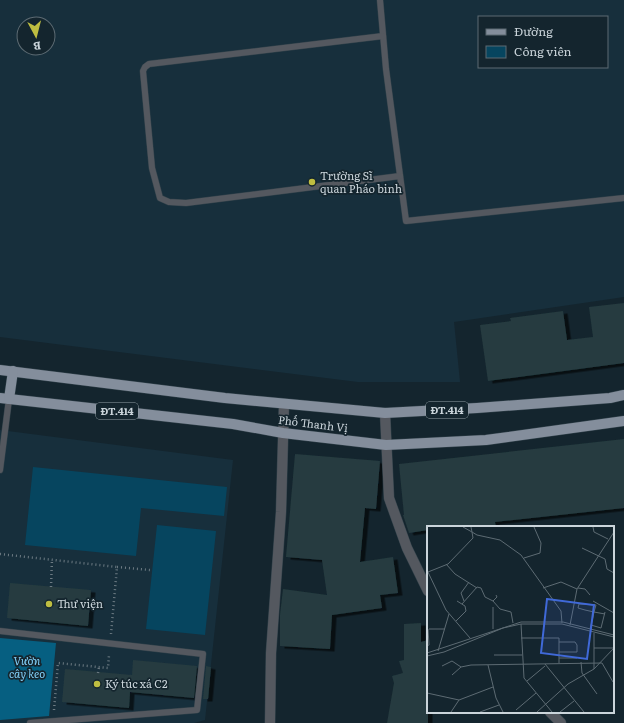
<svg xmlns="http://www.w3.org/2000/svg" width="624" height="723" font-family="Literata,serif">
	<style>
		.built { fill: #172f3c; fill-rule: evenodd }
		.green { fill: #06455f }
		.forest { fill: #065f81 }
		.building { fill: #253b3f; filter: url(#shadow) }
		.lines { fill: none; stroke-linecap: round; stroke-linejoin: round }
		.service-casing { stroke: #31414a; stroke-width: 7 }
		.minor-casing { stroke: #31414a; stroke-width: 11 }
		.primary-casing { stroke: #31414a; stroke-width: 11 }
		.path { stroke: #6d7b83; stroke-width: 2.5; stroke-dasharray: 1 3; stroke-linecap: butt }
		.service { stroke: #54585f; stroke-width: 6 }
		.minor { stroke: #54585f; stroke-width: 10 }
		.primary { stroke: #848e9c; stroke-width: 10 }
		.poi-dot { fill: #bfbe41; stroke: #14252e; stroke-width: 1.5 }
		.labels { text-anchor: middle; stroke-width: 3.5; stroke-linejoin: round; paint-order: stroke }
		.shield { fill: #14252e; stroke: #93a0a6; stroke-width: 1 }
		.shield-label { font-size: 10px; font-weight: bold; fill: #cad4da }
		.poi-label { font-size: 11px; fill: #cad4da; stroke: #14252e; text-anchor: start }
		.street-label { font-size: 11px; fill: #cad4da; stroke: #14252e }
		.park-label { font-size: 11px; font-style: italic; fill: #81d0f9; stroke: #14252e }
		.inset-road { fill: none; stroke: #5d6b73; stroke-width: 1 }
		.view { fill: #4069d8; fill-opacity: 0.15; stroke: #4069d8; stroke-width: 2 }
		.inset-edge { fill: none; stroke: #cad4da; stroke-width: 2 }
	</style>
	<defs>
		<filter id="shadow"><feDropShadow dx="4.5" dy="2.5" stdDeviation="0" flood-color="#0009"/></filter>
	</defs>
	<rect width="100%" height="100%" fill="#14252e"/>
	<g class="built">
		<path d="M0,0H624V297L454,322L460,382H358L0,337ZM479,17H607V67H479ZM24,24H48V48H24Z"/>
		<path d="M0,430L233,460L205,720L194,723H0Z"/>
	</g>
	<g class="green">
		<path d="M33,467L227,487L224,516L141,508L136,556L25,545Z"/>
		<path d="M157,525L216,531L205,635L146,629Z"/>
	</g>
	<path class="forest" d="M0,638L56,643L49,716L0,720Z"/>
	<g class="building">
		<path d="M624,303V363L488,381L480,325L511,321L510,318L563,311L567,340L593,337L589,307Z"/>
		<path d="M624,439V508L495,522L496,527H428V530L409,533L403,515H404L399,464Z"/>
		<path d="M295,454L380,461L376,509L365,508L360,562L393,557L398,593L380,595L382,608L332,615L330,649L280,646V615L283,589L327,595L322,560L286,557Z"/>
		<path d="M10,583L91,590L88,626L7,618Z"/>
		<path d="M421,623V642L428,640V723H387L394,683L392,676L403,673L399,661L404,660V624Z"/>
		<path d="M133,660L197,666L194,698L130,692L129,708L62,702L65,669L132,675Z"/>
		<path d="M206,666L211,667L208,699H203Z"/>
	</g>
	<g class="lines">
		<defs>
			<g id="service">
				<path d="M380,0L386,69L406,221L624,198"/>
				<path d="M383,36L149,64L145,67L143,71L152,168L160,198L169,202L186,203L400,176"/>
				<path d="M0,470L9,399"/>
				<path d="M0,631L203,654L197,710L30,723"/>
			</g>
			<g id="minor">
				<path d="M385,413L389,498L407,548L428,591"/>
				<path d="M550,712L561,723"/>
				<path d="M270,723L271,653L281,512L284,404"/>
			</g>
			<g id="primary">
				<path d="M0,370L225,398L385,413L477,408L610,398L624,395"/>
				<path d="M0,398L233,424L283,433L386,445L486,440L624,421"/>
				<path d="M9,399L13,371"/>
			</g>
		</defs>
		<use href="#service" class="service-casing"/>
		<use href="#minor" class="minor-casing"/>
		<use href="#primary" class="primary-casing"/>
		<g class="path">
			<path d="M0,554L117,567L111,634"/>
			<path d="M117,567L150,570"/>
			<path d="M51,587L52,559"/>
			<path d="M98,673L99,667"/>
			<path d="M54,710L58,663L108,668L109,655"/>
		</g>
		<use href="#service" class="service"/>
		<use href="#minor" class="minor"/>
		<use href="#primary" class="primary"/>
	</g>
	<g class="poi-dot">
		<circle cx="312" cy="182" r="4"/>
		<circle cx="49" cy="604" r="4"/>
		<circle cx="97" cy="684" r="4"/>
	</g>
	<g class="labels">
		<g class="shield">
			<rect x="426" y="402" width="42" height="16" rx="3"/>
			<rect x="96" y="403" width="42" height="16" rx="3"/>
		</g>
		<g class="shield-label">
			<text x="447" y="414">ĐT.414</text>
			<text x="117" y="415">ĐT.414</text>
		</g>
		<g class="poi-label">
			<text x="320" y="180">Trường Sĩ<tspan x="320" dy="13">quan Pháo binh</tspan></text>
			<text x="57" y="608">Thư viện</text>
			<text x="105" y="688">Ký túc xá C2</text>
		</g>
		<g class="street-label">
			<text transform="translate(313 424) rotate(7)" y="4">Phố Thanh Vị</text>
		</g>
		<g class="park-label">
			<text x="27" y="665">Vườn<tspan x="27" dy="13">cây keo</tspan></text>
		</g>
	</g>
	<g transform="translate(427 526)">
		<rect width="187" height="187" fill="#14252e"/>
		<path class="inset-road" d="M44,1L45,6L50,9L73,14L94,29L134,85L135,97M166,1L167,6L181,13M155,22L178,33L180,43L187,47M97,32L113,27L114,17L107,1M19,38L28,48L50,62M0,44L19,84L43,112M1,46L21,38L46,12L45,6L36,1M116,62L134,56L150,63M151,62L158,63L163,69M37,75L34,67L42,56M66,75L73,83L84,86L86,97M166,75L187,87M35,78L50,61L54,62L58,71L66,75L70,71L69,69M29,95L39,85L38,80L30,75M94,98L97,152L125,186M143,99L150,63L187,6M164,99L174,102L178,86M2,103H18M66,103V81M163,103L166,91L167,86L169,79L152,78L151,82L158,84L167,86L178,88M94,112H132V137M0,120L2,119L1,103M167,122H187M11,125L22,88M132,126H150V119L148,116H132M0,127L94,96H136L187,109M67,129H95M0,130L17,126L76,102L94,98H135L187,111M132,132H150M154,136L155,147L170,168M118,138L157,186M61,139L69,172L76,186M15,140L25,135L34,141M167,143V107M25,149L34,141L44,139L175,137L186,156M100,155L118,140M0,167L32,174M89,184L109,167M24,186L32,174L66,161M53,186L72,179M110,186L141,158L167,143L187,122M133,186L147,175"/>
		<path class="view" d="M120,73L167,79L160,133L114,127Z"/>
		<rect width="187" height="187" class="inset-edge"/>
	</g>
	<rect x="478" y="16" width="130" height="52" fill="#14252e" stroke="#5d6b73"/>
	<rect x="486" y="29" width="20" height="6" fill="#848e9c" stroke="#5d6b73"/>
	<text x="514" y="36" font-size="12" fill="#cad4da">Đường</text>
	<rect x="486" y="46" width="20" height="12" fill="#06455f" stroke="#5d6b73"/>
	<text x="514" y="56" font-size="12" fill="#cad4da">Công viên</text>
	<g transform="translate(36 36) rotate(173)"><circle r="19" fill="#14252e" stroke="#5d6b73"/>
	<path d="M0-3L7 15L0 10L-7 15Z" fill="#bfbe41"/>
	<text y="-6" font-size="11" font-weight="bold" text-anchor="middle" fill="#cad4da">B</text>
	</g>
</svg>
